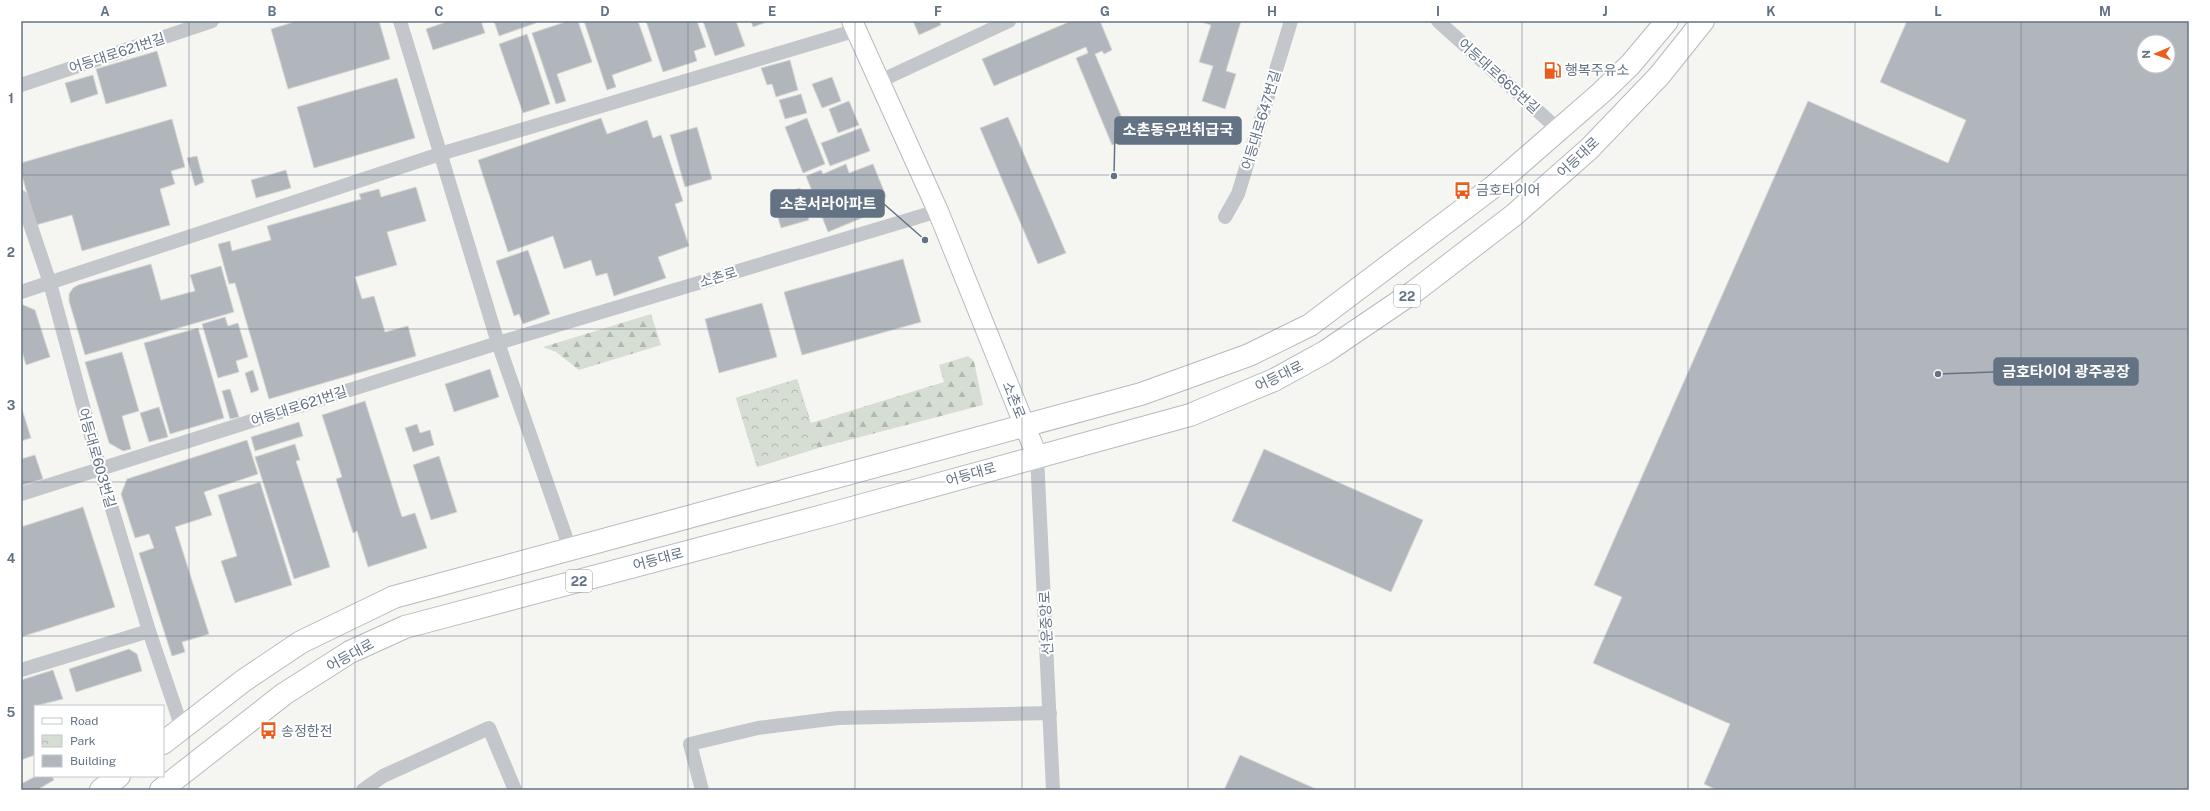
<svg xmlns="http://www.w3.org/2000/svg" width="2210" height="811" font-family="'Public Sans','Noto Sans KR',sans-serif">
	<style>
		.forest { fill: url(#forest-firs) }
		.park { fill: url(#park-crowns) }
		.building { fill: #b0b6bc; stroke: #d7d7d4; fill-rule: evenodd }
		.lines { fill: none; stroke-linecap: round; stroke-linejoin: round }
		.secondary-casing { stroke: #b5babf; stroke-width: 22 }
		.primary-casing { stroke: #b6babe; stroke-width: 24 }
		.street { stroke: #c3c6ca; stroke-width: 14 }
		.secondary { stroke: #fff; stroke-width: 20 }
		.primary { stroke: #fff; stroke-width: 22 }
		.grid { fill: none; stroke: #637384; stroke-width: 1; stroke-opacity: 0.55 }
		.labels { text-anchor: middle; stroke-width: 4; stroke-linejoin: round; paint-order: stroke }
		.shield { fill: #fff; stroke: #929da9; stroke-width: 1 }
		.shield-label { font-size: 13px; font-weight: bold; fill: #637384 }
		.street-label { font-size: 14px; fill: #637384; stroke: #fff }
		.poi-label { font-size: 14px; fill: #637384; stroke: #fff; text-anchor: start }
		.leader { fill: none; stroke: #637384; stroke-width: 1.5 }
		.callout-dot { fill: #637384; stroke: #fff; stroke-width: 1.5 }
		.callout { fill: #637384; stroke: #637384; stroke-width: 1.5 }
		.callout-label { font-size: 15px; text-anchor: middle; font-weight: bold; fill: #fff }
		.neatline { fill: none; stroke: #637384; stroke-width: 1.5 }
		.grid-label { font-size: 13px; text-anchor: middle; font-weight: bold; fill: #637384 }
	</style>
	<defs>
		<pattern id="forest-firs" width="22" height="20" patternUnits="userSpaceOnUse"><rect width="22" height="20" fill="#d6ddd2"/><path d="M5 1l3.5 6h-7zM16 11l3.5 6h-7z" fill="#b1b8b0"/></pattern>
		<pattern id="park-crowns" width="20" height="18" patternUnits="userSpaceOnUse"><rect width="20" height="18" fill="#d6ddd2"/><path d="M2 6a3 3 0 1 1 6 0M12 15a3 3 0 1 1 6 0" fill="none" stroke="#b1b8b0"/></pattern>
	</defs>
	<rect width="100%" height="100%" fill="#f5f6f2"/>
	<g class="forest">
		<path d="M651,314L661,345L579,370L556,352L543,347Z"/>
		<path d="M968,356L974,361L983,405L818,448L757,467L736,398L797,379L811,423L944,382L939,365Z"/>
	</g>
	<path class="park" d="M797,379L818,448L757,467L736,398Z"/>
	<g class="building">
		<path d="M297,21H379L390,59L288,89L271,29Z"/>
		<path d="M449,21H481L485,33L433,50L426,29Z"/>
		<path d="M494,21H536V23L499,36Z"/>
		<path d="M568,21H578L592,62L557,74L566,101L556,104L532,33Z"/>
		<path d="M584,21H638L652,61L612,75L616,87L607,90Z"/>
		<path d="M646,21H697L706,47L694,51L697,61L663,72Z"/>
		<path d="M703,21H736L745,46L715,56Z"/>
		<path d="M751,21H766L767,22L753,27Z"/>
		<path d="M913,21H939L941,25L919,35Z"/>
		<path d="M1071,21H1100L1112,50L1104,54L1102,51L1095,54L1130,137L1112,145L1076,58L1088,53L1086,47L994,86L982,59Z"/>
		<path d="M1198,21H1241L1226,71L1236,74L1225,109L1202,101L1213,66L1199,62L1211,25Z"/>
		<path d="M1907,21H2189V790H1717L1704,784L1730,724L1593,663L1622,597L1594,585L1808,101L1948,163L1966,120L1880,82ZM2144,42H2168V66H2144Z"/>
		<path d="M527,34L550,104L523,113L499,44Z"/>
		<path d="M157,51L167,86L106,104L96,69Z"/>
		<path d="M790,60L798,90L776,97L772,84L767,85L761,68Z"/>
		<path d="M93,75L98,94L71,103L65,83Z"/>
		<path d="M832,77L841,101L822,108L812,84Z"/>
		<path d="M397,78L415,138L314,168L297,107Z"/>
		<path d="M801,94L807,113L785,119L779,100Z"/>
		<path d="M849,101L859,125L838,133L829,109Z"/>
		<path d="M1008,117L1066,253L1038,264L980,128Z"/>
		<path d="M601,118L607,134L647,120L653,138L661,135L683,201L675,204L689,246L658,257L666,278L614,296L607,273L596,276L591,260L564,269L553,236L508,252L478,160Z"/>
		<path d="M807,118L825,164L803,173L785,127Z"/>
		<path d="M172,119L185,167L171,171L175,184L160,189L170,225L82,251L72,215L36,225L21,172V163Z"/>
		<path d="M697,127L712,179L685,187L670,135Z"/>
		<path d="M861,128L870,151L830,166L821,143Z"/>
		<path d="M197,156L204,182L195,186L187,158Z"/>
		<path d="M846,164L849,173L873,164L886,196L884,201L878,204L879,206L867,210L869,215L828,232L806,176L821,170L823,174Z"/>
		<path d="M286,170L291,188L256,198L251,180Z"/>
		<path d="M416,187L426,221L387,232L397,265L355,277L362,299L374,296L385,332L408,326L416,356L269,399L235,283L229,284L218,244L230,241L232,251L271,240L267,226L361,199L359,194L379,189L381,197Z"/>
		<path d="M800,188L809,220L781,228L772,196Z"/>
		<path d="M528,250L550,314L523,324L519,314L514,316L496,261Z"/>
		<path d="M903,259L921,322L802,355L784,292Z"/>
		<path d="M151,264L161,300L195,291L190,275L221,266L234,312L85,355L69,301V294L73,288L78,285Z"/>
		<path d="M762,303L777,357L719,373L705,319Z"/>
		<path d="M21,304L35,310L50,357L26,365L21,348Z"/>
		<path d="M225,317L228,326L238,323L248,357L236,361L239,372L218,378L202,324Z"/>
		<path d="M198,328L224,418L170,434L144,343Z"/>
		<path d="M122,352L139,411L122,416L131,449L123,451L109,443L85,362Z"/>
		<path d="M490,369L499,397L454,412L445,384Z"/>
		<path d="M253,370L259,390L251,393L245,373Z"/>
		<path d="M230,389L239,417L230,419L222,391Z"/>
		<path d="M365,401L402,517L415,513L427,548L368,567L357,531L353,533L336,479L342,477L322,415Z"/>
		<path d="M21,406L31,438L21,441Z"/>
		<path d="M159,407L168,437L149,442L140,413Z"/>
		<path d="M299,422L303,436L255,451L251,437Z"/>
		<path d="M417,424L420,433L430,430L434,445L413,452L405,428Z"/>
		<path d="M247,440L258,474L204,492L212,515L175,527L209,634L182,642L185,652L172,656L139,553L154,548L149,534L135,538L121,494L127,479Z"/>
		<path d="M295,444L300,460L296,461L330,567L294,579L255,457Z"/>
		<path d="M1264,449L1423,520L1391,592L1232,521Z"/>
		<path d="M35,455L43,479L21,486V459Z"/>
		<path d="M439,456L457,512L431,520L413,465Z"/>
		<path d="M260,482L292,585L235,603L221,561L237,556L218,495Z"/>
		<path d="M83,507L115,607L21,637V527Z"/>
		<path d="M129,649L137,654L142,671L76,692L69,669Z"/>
		<path d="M53,670L63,699L35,706V755L21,760V680Z"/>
		<path d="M1240,755L1318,790H1224Z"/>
		<path d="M36,776H52L54,780L37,790H21V784Z"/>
	</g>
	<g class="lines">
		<defs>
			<path id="secondary" d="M852,21L938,211L1037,456"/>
			<g id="primary">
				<path d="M163,743L243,681L301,642L394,597L1141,394L1249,355L1310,325L1493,187L1602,92L1630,65L1667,21"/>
				<path d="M101,790L119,776"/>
				<path d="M161,790L284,694L350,652L405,627L834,513L1190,415L1274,380L1325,352L1415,291L1514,215L1589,149L1659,76L1703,21"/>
			</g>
		</defs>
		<use href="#secondary" class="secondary-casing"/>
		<use href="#primary" class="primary-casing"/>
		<g class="street">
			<path d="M400,21L498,343L570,549"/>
			<path d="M1438,21L1560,131"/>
			<path d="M880,81L1009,21"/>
			<path d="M21,85L212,21"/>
			<path d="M21,197L50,283L100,469L149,631L182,728"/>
			<path d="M1225,217L1238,194L1291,21"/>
			<path d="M21,292L440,154L857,30"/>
			<path d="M1037,456L1053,790"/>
			<path d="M21,494L498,343L938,211"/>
			<path d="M21,670L149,631"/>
			<path d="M363,790L383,776L489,728L515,790"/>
			<path d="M702,790L690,744L758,728L838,718L1050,713"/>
		</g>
		<use href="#secondary" class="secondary"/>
		<use href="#primary" class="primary"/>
	</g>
	<path class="grid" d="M189,21V790M355,21V790M522,21V790M688,21V790M855,21V790M1022,21V790M1188,21V790M1355,21V790M1522,21V790M1688,21V790M1855,21V790M2021,21V790M21,175H2189M21,329H2189M21,482H2189M21,636H2189"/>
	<defs>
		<symbol id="fuel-bare" viewBox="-9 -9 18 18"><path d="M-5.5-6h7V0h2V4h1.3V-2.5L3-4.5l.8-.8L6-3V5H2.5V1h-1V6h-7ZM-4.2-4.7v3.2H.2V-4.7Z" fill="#ea5d1d" stroke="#fff" stroke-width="2.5" paint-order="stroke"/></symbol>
		<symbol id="bus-bare" viewBox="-9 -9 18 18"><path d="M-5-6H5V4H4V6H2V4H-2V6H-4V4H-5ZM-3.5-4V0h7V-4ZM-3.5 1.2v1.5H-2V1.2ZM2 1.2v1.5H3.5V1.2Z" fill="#ea5d1d" stroke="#fff" stroke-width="2.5" paint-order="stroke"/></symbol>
	</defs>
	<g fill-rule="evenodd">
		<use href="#fuel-bare" x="1540" y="58" width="25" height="25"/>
		<use href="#bus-bare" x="1450" y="178" width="25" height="25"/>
		<use href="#bus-bare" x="256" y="718" width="25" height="25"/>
	</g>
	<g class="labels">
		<g class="shield">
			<rect x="1394" y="285" width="26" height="22" rx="3"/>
			<rect x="566" y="570" width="26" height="22" rx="3"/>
		</g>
		<g class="shield-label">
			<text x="1407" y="301">22</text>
			<text x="579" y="586">22</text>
		</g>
		<g class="street-label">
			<text transform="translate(117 53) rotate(-18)" y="5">어등대로621번길</text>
			<text transform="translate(1499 76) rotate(42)" y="5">어등대로665번길</text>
			<text transform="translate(1261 120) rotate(-73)" y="5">어등대로647번길</text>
			<text transform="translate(1578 157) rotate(-43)" y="5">어등대로</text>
			<text transform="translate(718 277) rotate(-17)" y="5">소촌로</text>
			<text transform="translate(1279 376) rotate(-26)" y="5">어등대로</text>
			<text transform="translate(1014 400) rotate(68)" y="5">소촌로</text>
			<text transform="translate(299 406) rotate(-18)" y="5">어등대로621번길</text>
			<text transform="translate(97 458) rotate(74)" y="5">어등대로603번길</text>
			<text transform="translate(971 474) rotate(-16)" y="5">어등대로</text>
			<text transform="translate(658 559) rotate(-15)" y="5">어등대로</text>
			<text transform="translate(1046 623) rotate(-93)" y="5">선운중앙로</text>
			<text transform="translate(350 655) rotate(-29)" y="5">어등대로</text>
		</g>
		<g class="poi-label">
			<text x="1565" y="75">행복주유소</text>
			<text x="1476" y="195">금호타이어</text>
			<text x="281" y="736">송정한전</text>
		</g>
	</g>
	<path class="leader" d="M1114 176L1115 130M925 240L884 204M1938 374L1994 372"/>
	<g class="callout-dot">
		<circle cx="1114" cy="176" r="4"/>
		<circle cx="925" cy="240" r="4"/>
		<circle cx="1938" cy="374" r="4"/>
	</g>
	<g class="callout">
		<rect x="1115" y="117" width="126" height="27" rx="4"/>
		<rect x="771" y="190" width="113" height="27" rx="4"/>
		<rect x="1994" y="358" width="144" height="27" rx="4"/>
	</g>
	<g class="callout-label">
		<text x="1178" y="135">소촌동우편취급국</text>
		<text x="828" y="209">소촌서라아파트</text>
		<text x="2066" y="377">금호타이어 광주공장</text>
	</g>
	<rect width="2210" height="811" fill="none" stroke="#ffffff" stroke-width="44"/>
	<rect x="34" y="705" width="130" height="72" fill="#ffffff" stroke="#c1c7ce"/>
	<rect x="42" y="718" width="20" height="6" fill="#ffffff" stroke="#c1c7ce"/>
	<text x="70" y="725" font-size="12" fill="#637384">Road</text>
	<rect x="42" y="735" width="20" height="12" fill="url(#park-crowns)" stroke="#c1c7ce"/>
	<text x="70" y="745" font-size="12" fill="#637384">Park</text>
	<rect x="42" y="755" width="20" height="12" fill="#b0b6bc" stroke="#c1c7ce"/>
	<text x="70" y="765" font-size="12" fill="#637384">Building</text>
	<g transform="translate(2156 54) rotate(268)"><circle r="19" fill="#ffffff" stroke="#c1c7ce"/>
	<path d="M0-3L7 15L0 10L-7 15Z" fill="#ea5d1d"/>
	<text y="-6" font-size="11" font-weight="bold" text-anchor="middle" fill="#637384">N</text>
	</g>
	<rect x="22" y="22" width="2166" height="767" class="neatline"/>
	<g class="grid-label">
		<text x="105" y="16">A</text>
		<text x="272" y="16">B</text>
		<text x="439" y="16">C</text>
		<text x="605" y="16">D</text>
		<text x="772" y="16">E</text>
		<text x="938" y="16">F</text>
		<text x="1105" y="16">G</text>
		<text x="1272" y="16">H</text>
		<text x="1438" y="16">I</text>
		<text x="1605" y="16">J</text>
		<text x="1771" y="16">K</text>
		<text x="1938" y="16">L</text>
		<text x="2105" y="16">M</text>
		<text x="11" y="103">1</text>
		<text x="11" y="257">2</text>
		<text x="11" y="410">3</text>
		<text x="11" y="563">4</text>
		<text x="11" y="717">5</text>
	</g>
</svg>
